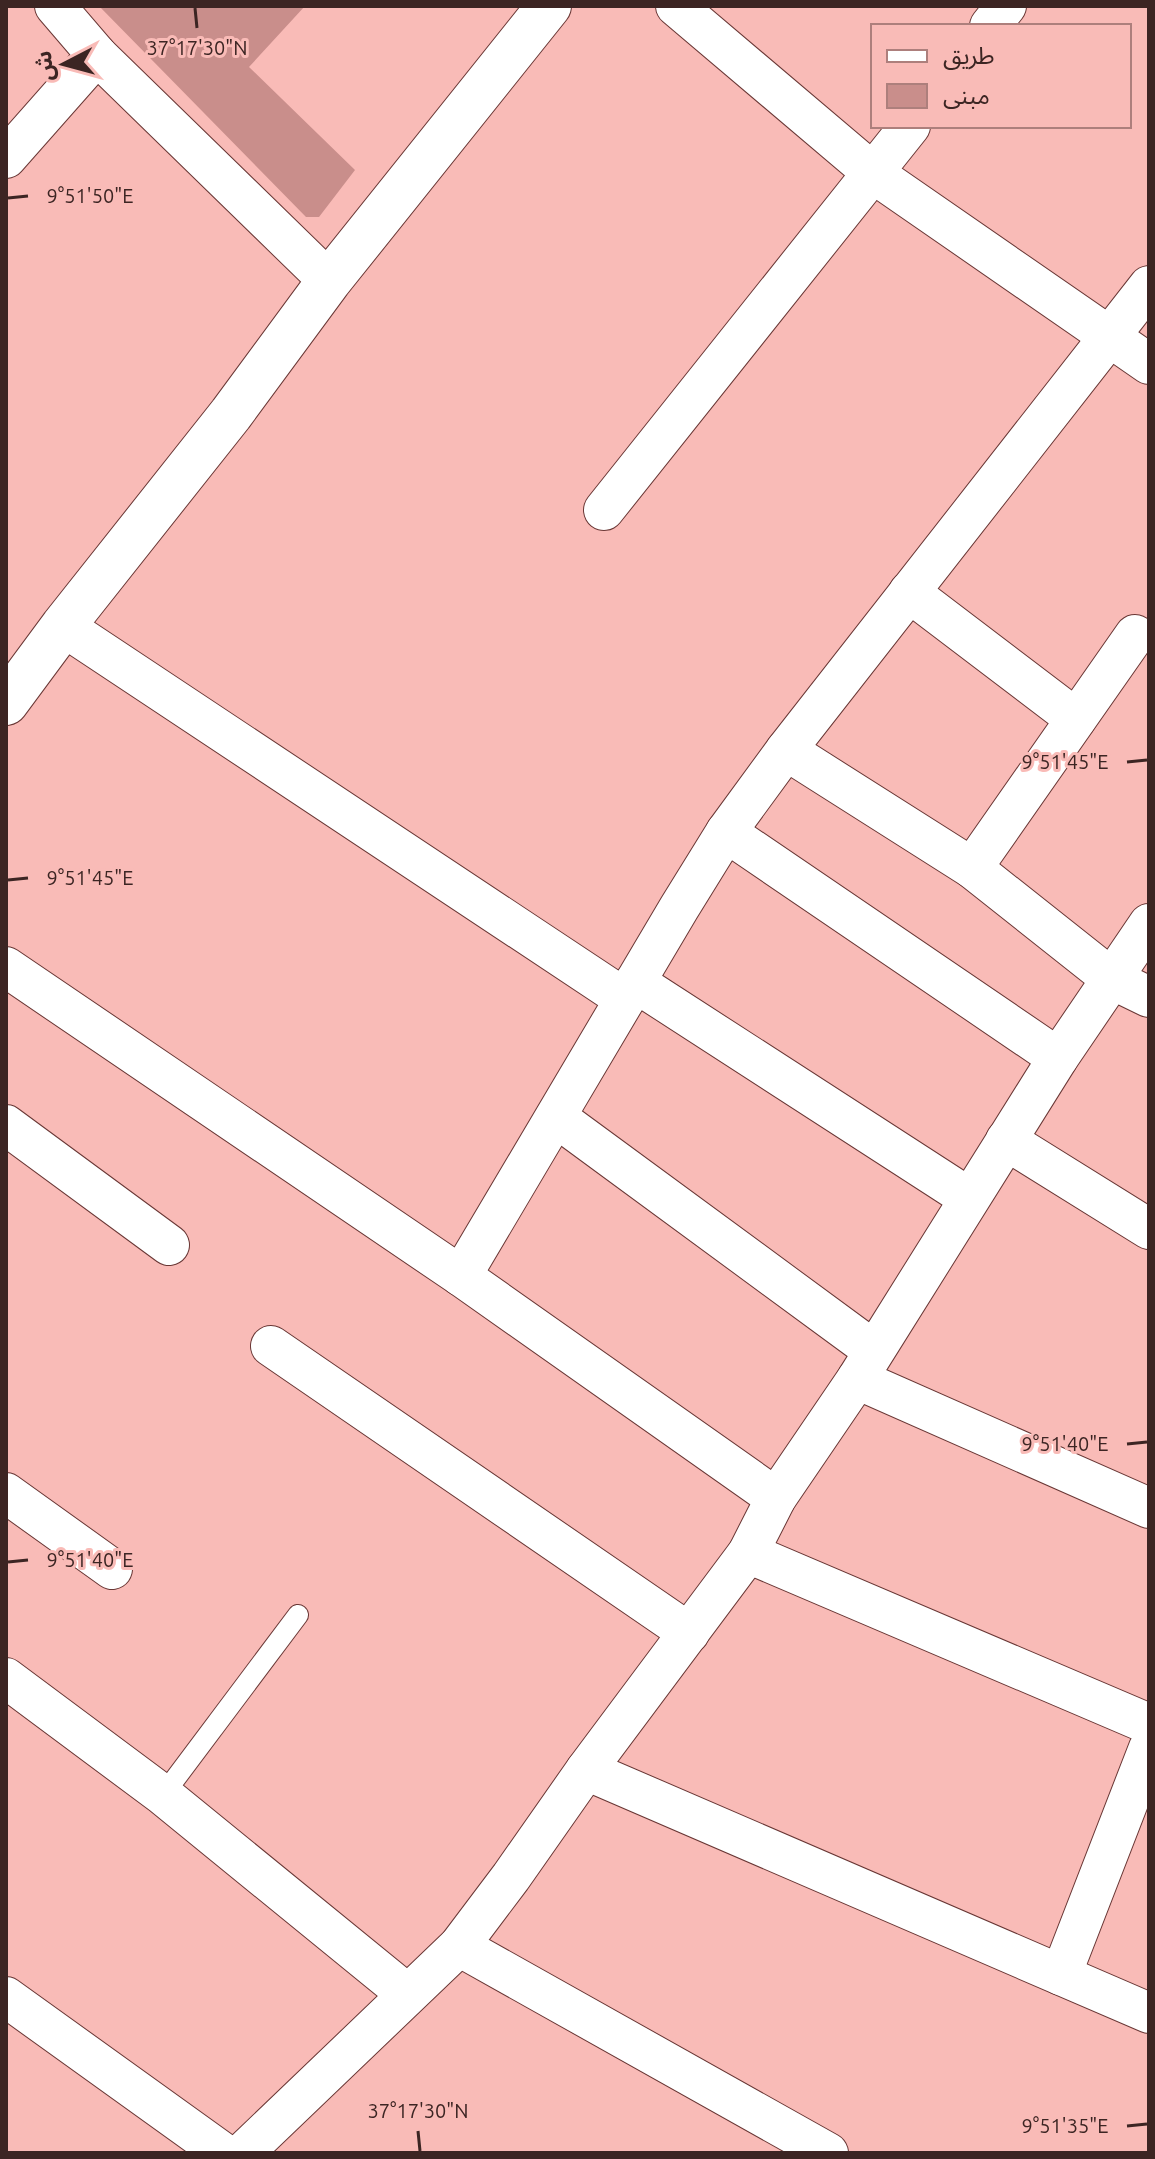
<svg xmlns="http://www.w3.org/2000/svg" width="1155" height="2159" font-family="Ubuntu,'Noto Sans Arabic',sans-serif">
	<style>
		.building { fill: #c98e8b }
		.lines { fill: none; stroke-linecap: round; stroke-linejoin: round }
		.lane-casing { stroke: #693735; stroke-width: 22 }
		.street-casing { stroke: #693735; stroke-width: 42 }
		.secondary-casing { stroke: #693735; stroke-width: 46 }
		.lane { stroke: #fff; stroke-width: 20 }
		.street { stroke: #fff; stroke-width: 40 }
		.secondary { stroke: #fff; stroke-width: 44 }
		.ticks { fill: none; stroke: #3c2523; stroke-width: 3 }
		.ticks-label { font-size: 20px; text-anchor: middle; fill: #3c2523; stroke: #f9bbb7; stroke-width: 6; stroke-linejoin: round; paint-order: stroke }
	</style>
	<rect width="100%" height="100%" fill="#f9bbb7"/>
	<path class="building" d="M99,6H305L249,67L355,170L319,217H306Z"/>
	<g class="lines">
		<defs>
			<path id="lane" d="M163,1795L298,1615"/>
			<g id="street">
				<path d="M55,6L97,55L329,281"/>
				<path d="M676,6L873,173L1149,364"/>
				<path d="M990,26L1006,6"/>
				<path d="M6,158L97,55"/>
				<path d="M604,510L910,126"/>
				<path d="M909,592L1076,719"/>
				<path d="M63,626L625,999"/>
				<path d="M786,750L972,868L1112,979L1149,997"/>
				<path d="M726,832L1058,1058"/>
				<path d="M972,868L1135,635"/>
				<path d="M6,967L461,1276L776,1498"/>
				<path d="M635,982L969,1198"/>
				<path d="M556,1117L873,1350"/>
				<path d="M6,1125L169,1245"/>
				<path d="M1006,1140L1149,1229"/>
				<path d="M461,1276L679,908L726,832L786,750L1149,286"/>
				<path d="M271,1346L689,1633"/>
				<path d="M857,1379L1149,1508"/>
				<path d="M6,1493L112,1569"/>
				<path d="M748,1553L1149,1724"/>
				<path d="M6,1678L163,1795L407,1994"/>
				<path d="M586,1770L1149,2013"/>
				<path d="M459,1946L828,2153"/>
				<path d="M1061,1975L1149,1748"/>
				<path d="M6,1997L223,2153"/>
				<path d="M243,2153L459,1946L511,1877L586,1770L748,1553L776,1498L857,1379L1058,1058L1149,924"/>
			</g>
			<path id="secondary" d="M6,703L63,626L231,414L329,281L549,6"/>
		</defs>
		<use href="#lane" class="lane-casing"/>
		<use href="#street" class="street-casing"/>
		<use href="#secondary" class="secondary-casing"/>
		<use href="#lane" class="lane"/>
		<use href="#street" class="street"/>
		<use href="#secondary" class="secondary"/>
	</g>
	<path class="ticks" d="M195,8L197,28M8,198L28,196M1127,762L1147,760M8,880L28,878M1127,1444L1147,1442M8,1562L28,1560M1127,2126L1147,2124M418,2131L420,2151"/>
	<g class="ticks-label">
		<text x="197" y="55">37°17'30"N</text>
		<text x="90" y="203">9°51'50"E</text>
		<text x="1065" y="769">9°51'45"E</text>
		<text x="90" y="885">9°51'45"E</text>
		<text x="1065" y="1451">9°51'40"E</text>
		<text x="90" y="1567">9°51'40"E</text>
		<text x="418" y="2118">37°17'30"N</text>
		<text x="1065" y="2133">9°51'35"E</text>
	</g>
	<rect width="1155" height="2159" fill="none" stroke="#3c2523" stroke-width="16"/>
	<rect x="871" y="24" width="260" height="104" fill="#f9bbb7" stroke="#ad7f7c" stroke-width="2"/>
	<rect x="887" y="50" width="40" height="12" fill="#ffffff" stroke="#ad7f7c" stroke-width="2"/>
	<text x="943" y="64" font-size="24" fill="#3c2523">طريق</text>
	<rect x="887" y="84" width="40" height="24" fill="#c98e8b" stroke="#ad7f7c" stroke-width="2"/>
	<text x="943" y="104" font-size="24" fill="#3c2523">مبنى</text>
	<g transform="translate(64 64) rotate(264)" stroke="#f9bbb7" stroke-width="6" paint-order="stroke">
	<path d="M0-6L14 30L0 20L-14 30Z" fill="#3c2523"/>
	<text y="-12" font-size="22" font-weight="bold" text-anchor="middle" fill="#3c2523">ش</text>
	</g>
</svg>
